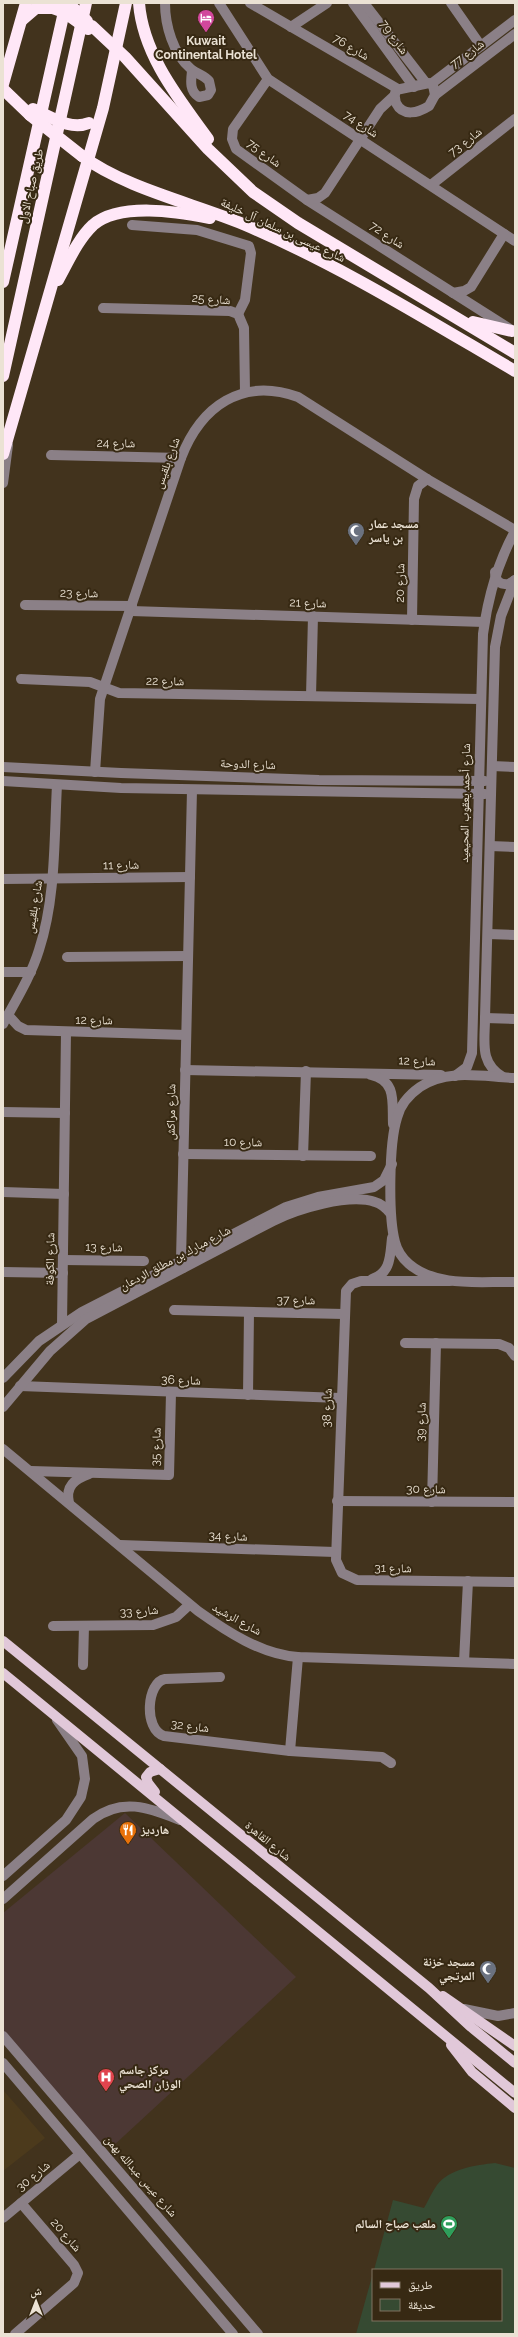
<svg xmlns="http://www.w3.org/2000/svg" width="518" height="2337" font-family="Raleway,'Noto Naskh Arabic',sans-serif">
	<style>
		.commercial { fill: #4c3834 }
		.built { fill: #4c3a1c }
		.green { fill: #364a32 }
		.lines { fill: none; stroke-linecap: round; stroke-linejoin: round }
		.minor { stroke: #8b8087; stroke-width: 10 }
		.major { stroke: #e1c8d9; stroke-width: 10 }
		.highway { stroke: #ffe7f7; stroke-width: 12 }
		.highway-bridge { stroke: #ffe7f7; stroke-width: 12 }
		.labels { text-anchor: middle; stroke-width: 4; stroke-linejoin: round; paint-order: stroke }
		.street-label { font-size: 12px; fill: #ebe2d4; stroke: #372913 }
		.poi-label { font-size: 12px; font-weight: bold; fill: #ebe2d4; stroke: #372913; text-anchor: start }
	</style>
	<rect width="100%" height="100%" fill="#42331d"/>
	<path class="commercial" d="M125,1813L296,1977L112,2147L103,2146L3,2030V1913Z"/>
	<path class="built" d="M3,2090L45,2138L3,2171Z"/>
	<path class="green" d="M495,2163L515,2168V2334H356L373,2273V2320H501V2270H374L393,2200L424,2208C428,2201 432,2192 437,2185C449,2169 476,2165 495,2163Z"/>
	<g class="lines">
		<g class="minor">
			<path d="M165,3C165,25 173,54 191,69C197,74 204,75 209,81L211,90L208,95L199,97C189,91 191,80 192,71"/>
			<path d="M219,3L268,79L515,241"/>
			<path d="M250,3L398,89"/>
			<path d="M353,3L414,87"/>
			<path d="M364,3L426,83"/>
			<path d="M451,3L481,46"/>
			<path d="M291,27L327,3"/>
			<path d="M268,79L233,129L232,139L236,149L307,200L510,329"/>
			<path d="M429,83L433,85L435,95L429,106C418,113 403,117 396,103C394,98 394,95 396,90Z"/>
			<path d="M431,84L515,20"/>
			<path d="M435,95L515,34"/>
			<path d="M431,185L515,119"/>
			<path d="M307,200L318,198L325,193L380,109L394,96"/>
			<path d="M132,225L197,230L249,246L251,253L245,300L238,314"/>
			<path d="M453,293L464,291L471,287L504,234"/>
			<path d="M103,308L230,311L238,314L244,328L245,392"/>
			<path d="M51,455L181,458"/>
			<path d="M3,483L8,445"/>
			<path d="M495,572C495,581 500,585 509,584L515,580"/>
			<path d="M25,605L132,606"/>
			<path d="M131,611L484,622"/>
			<path d="M412,620L414,499L418,486L427,479"/>
			<path d="M21,679L90,682L119,693L480,699"/>
			<path d="M311,696L313,616"/>
			<path d="M492,766L515,767"/>
			<path d="M3,767L121,773L319,780L485,781"/>
			<path d="M95,772L100,699L181,458C201,406 242,377 298,397L427,479L515,530"/>
			<path d="M3,781L121,788L485,794"/>
			<path d="M490,846L515,847"/>
			<path d="M3,879L190,877"/>
			<path d="M488,934L515,935"/>
			<path d="M67,957L188,956"/>
			<path d="M3,972H31"/>
			<path d="M8,1015L18,1026L26,1030L186,1035"/>
			<path d="M485,1018L515,1019"/>
			<path d="M3,1024C16,1000 31,976 39,950C56,898 54,839 57,785"/>
			<path d="M185,1070L441,1075"/>
			<path d="M371,1075C397,1081 392,1102 393,1124"/>
			<path d="M455,1076L467,1067L472,1053L483,634C488,596 497,564 515,531"/>
			<path d="M503,1077C479,1063 485,1042 485,1018L495,647L501,616L515,580"/>
			<path d="M515,1078C484,1077 447,1068 420,1087C410,1094 400,1105 397,1118C389,1143 388,1216 395,1242C397,1250 402,1258 409,1264C437,1288 481,1281 515,1282"/>
			<path d="M3,1112L65,1113"/>
			<path d="M183,1154L371,1156"/>
			<path d="M303,1156L306,1071"/>
			<path d="M3,1192L64,1194"/>
			<path d="M63,1260L144,1261"/>
			<path d="M183,1268L181,1260L192,790"/>
			<path d="M3,1272L63,1273"/>
			<path d="M372,1279C391,1273 390,1256 392,1238"/>
			<path d="M450,1281H361L352,1284L346,1291L336,1560L342,1573L357,1580L515,1582"/>
			<path d="M174,1310L344,1314"/>
			<path d="M62,1325L66,1032"/>
			<path d="M405,1343L499,1344L509,1348L515,1356"/>
			<path d="M3,1378L39,1341L82,1312L286,1207L318,1197L374,1187L384,1180L392,1164"/>
			<path d="M20,1386L340,1398"/>
			<path d="M248,1395L249,1312"/>
			<path d="M3,1407L50,1351L86,1319L273,1221C297,1209 349,1193 375,1202C382,1204 386,1208 390,1213"/>
			<path d="M3,1449L198,1611C226,1631 262,1655 298,1657L515,1664"/>
			<path d="M31,1471L169,1475L171,1393"/>
			<path d="M337,1501L515,1502"/>
			<path d="M432,1502L436,1343"/>
			<path d="M69,1503C65,1486 75,1479 89,1474"/>
			<path d="M120,1545L335,1552"/>
			<path d="M53,1626L153,1625L176,1617L189,1605"/>
			<path d="M464,1662L468,1581"/>
			<path d="M83,1665L84,1626"/>
			<path d="M220,1677L165,1679C147,1682 143,1729 164,1736L290,1751L382,1757L391,1763"/>
			<path d="M290,1751L298,1657"/>
			<path d="M3,1876L66,1820L81,1797L85,1779L82,1756L57,1720"/>
			<path d="M3,1899L93,1819C123,1797 149,1808 180,1820"/>
			<path d="M464,2009L498,2016L515,2013"/>
			<path d="M3,2036L258,2334"/>
			<path d="M3,2063L233,2334"/>
			<path d="M3,2218L80,2154"/>
			<path d="M15,2334L74,2283L78,2273L74,2265L21,2203"/>
		</g>
		<g class="major">
			<path d="M3,1641L429,1988L471,2027L515,2063"/>
			<path d="M3,1673L515,2093"/>
			<path d="M155,1792L148,1783L146,1777L150,1772L160,1769"/>
			<path d="M443,1996L515,2046"/>
			<path d="M451,2045L472,2072L515,2108"/>
		</g>
		<g class="highway">
			<path d="M139,3C143,55 179,99 208,139"/>
			<path d="M22,20L36,8H53"/>
			<path d="M92,26L125,57L208,149L253,192L298,223L515,353"/>
			<path d="M3,84L26,3"/>
			<path d="M3,89L30,115"/>
			<path d="M82,156C125,188 192,203 243,224C338,264 426,319 515,371"/>
			<path d="M58,280C68,262 78,239 93,225C120,202 178,212 210,218"/>
			<path d="M3,282L66,3"/>
			<path d="M473,322L512,331"/>
			<path d="M3,376L86,3"/>
			<path d="M3,454L103,108L126,3"/>
		</g>
		<g class="highway-bridge">
			<path d="M68,3L87,21"/>
			<path d="M53,8L64,12L88,29"/>
			<path d="M33,109C50,116 70,131 89,123"/>
			<path d="M30,115L82,156"/>
		</g>
	</g>
	<defs>
		<symbol id="hotel-pin" viewBox="-11 -11 22 30"><path d="M0 17L-7.5 6A9.5 9.5 0 1 1 7.5 6Z" fill="#d1479c" stroke="#372913"/><path d="M-6-4.5h1.5V1H6V5H4.5V3h-9V5H-6ZM-4 0a1.8 1.8 0 1 1 3.6 0ZM.5 0V-2.5h3Q6-2.5 6 0Z" fill="#fff"/></symbol>
		<symbol id="mosque-pin" viewBox="-11 -11 22 30"><path d="M0 17L-7.5 6A9.5 9.5 0 1 1 7.5 6Z" fill="#6b7280" stroke="#372913"/><path d="M3.5-4.9A6 6 0 1 0 3.5 4.9A5 5 0 1 1 3.5-4.9Z" fill="#fff"/></symbol>
		<symbol id="restaurant-pin" viewBox="-11 -11 22 30"><path d="M0 17L-7.5 6A9.5 9.5 0 1 1 7.5 6Z" fill="#e8710a" stroke="#372913"/><path d="M-5-6h1v4h1v-4h1v4h1v-4h1v5L-1.5 .5V6h-2V.5L-5-1ZM5-6V6H3V1.5H1.5Q1.5-4 5-6Z" fill="#fff"/></symbol>
		<symbol id="hospital-pin" viewBox="-11 -11 22 30"><path d="M0 17L-7.5 6A9.5 9.5 0 1 1 7.5 6Z" fill="#e0444e" stroke="#372913"/><path d="M-5-5h3v3.5h4V-5h3V5h-3V1.5h-4V5h-3Z" fill="#fff"/></symbol>
		<symbol id="stadium-pin" viewBox="-11 -11 22 30"><path d="M0 17L-7.5 6A9.5 9.5 0 1 1 7.5 6Z" fill="#2e9e5b" stroke="#372913"/><path d="M0-5a6.5 5 0 1 0 0 10a6.5 5 0 1 0 0-10ZM-3.5-1.8h7v3.6h-7Z" fill="#fff"/></symbol>
	</defs>
	<g fill-rule="evenodd">
		<use href="#hotel-pin" x="196" y="8" width="20" height="27"/>
		<use href="#mosque-pin" x="346" y="521" width="20" height="27"/>
		<use href="#restaurant-pin" x="118" y="1820" width="20" height="27"/>
		<use href="#mosque-pin" x="478" y="1959" width="20" height="27"/>
		<use href="#hospital-pin" x="96" y="2067" width="20" height="27"/>
		<use href="#stadium-pin" x="439" y="2214" width="20" height="27"/>
	</g>
	<g class="labels">
		<g class="street-label">
			<text transform="translate(394 37) rotate(54)" y="4">شارع 79</text>
			<text transform="translate(351 47) rotate(30)" y="4">شارع 76</text>
			<text transform="translate(467 54) rotate(-37)" y="4">شارع 77</text>
			<text transform="translate(361 124) rotate(33)" y="4">شارع 74</text>
			<text transform="translate(465 142) rotate(-38)" y="4">شارع 73</text>
			<text transform="translate(264 153) rotate(36)" y="4">شارع 75</text>
			<text transform="translate(31 186) rotate(-77)" y="4">طريق صباح الاول</text>
			<text transform="translate(283 230) rotate(25)" y="4">شارع عيسى بن سلمان آل خليفة</text>
			<text transform="translate(387 235) rotate(33)" y="4">شارع 72</text>
			<text transform="translate(211 299) rotate(4)" y="4">شارع 25</text>
			<text transform="translate(116 443) rotate(1)" y="4">شارع 24</text>
			<text transform="translate(167 463) rotate(-70)" y="4">شارع بلقيس</text>
			<text transform="translate(400 583) rotate(-89)" y="4">شارع 20</text>
			<text transform="translate(79 593) rotate(1)" y="4">شارع 23</text>
			<text transform="translate(308 603) rotate(2)" y="4">شارع 21</text>
			<text transform="translate(165 681) rotate(1)" y="4">شارع 22</text>
			<text transform="translate(248 764) rotate(2)" y="4">شارع الدوحة</text>
			<text transform="translate(465 803) rotate(-89)" y="4">شارع أحمد يعقوب المحيميد</text>
			<text transform="translate(121 865) rotate(-1)" y="4">شارع 11</text>
			<text transform="translate(34 907) rotate(-81)" y="4">شارع بلقيس</text>
			<text transform="translate(94 1020) rotate(1)" y="4">شارع 12</text>
			<text transform="translate(417 1061) rotate(2)" y="4">شارع 12</text>
			<text transform="translate(171 1112) rotate(-89)" y="4">شارع مراكش</text>
			<text transform="translate(243 1142) rotate(1)" y="4">شارع 10</text>
			<text transform="translate(104 1247) rotate(1)" y="4">شارع 13</text>
			<text transform="translate(175 1258) rotate(-28)" y="4">شارع مبارك بن مطلق الردعان</text>
			<text transform="translate(50 1259) rotate(-89)" y="4">شارع الكوفة</text>
			<text transform="translate(296 1300) rotate(1)" y="4">شارع 37</text>
			<text transform="translate(181 1380) rotate(2)" y="4">شارع 36</text>
			<text transform="translate(327 1408) rotate(-88)" y="4">شارع 38</text>
			<text transform="translate(421 1422) rotate(-88)" y="4">شارع 39</text>
			<text transform="translate(156 1447) rotate(-88)" y="4">شارع 35</text>
			<text transform="translate(426 1489) rotate(1)" y="4">شارع 30</text>
			<text transform="translate(228 1536) rotate(2)" y="4">شارع 34</text>
			<text transform="translate(393 1568) rotate(1)" y="4">شارع 31</text>
			<text transform="translate(139 1611) rotate(-4)" y="4">شارع 33</text>
			<text transform="translate(237 1619) rotate(29)" y="4">شارع الرشيد</text>
			<text transform="translate(190 1726) rotate(7)" y="4">شارع 32</text>
			<text transform="translate(268 1841) rotate(39)" y="4">شارع القاهرة</text>
			<text transform="translate(33 2176) rotate(-40)" y="4">شارع 30</text>
			<text transform="translate(141 2176) rotate(49)" y="4">شارع عيس عبدالله بهمن</text>
			<text transform="translate(66 2235) rotate(49)" y="4">شارع 20</text>
		</g>
		<g class="poi-label">
			<text x="206" y="45" text-anchor="middle">Kuwait<tspan x="206" dy="14">Continental Hotel</tspan></text>
			<text x="369" y="528">مسجد عمار<tspan x="369" dy="14">بن ياسر</tspan></text>
			<text x="141" y="1834">هارديز</text>
			<text x="475" y="1966" text-anchor="end">مسجد خزنة<tspan x="475" dy="14">المرتجي</tspan></text>
			<text x="119" y="2074">مركز جاسم<tspan x="119" dy="14">الوزان الصحي</tspan></text>
			<text x="436" y="2228" text-anchor="end">ملعب صباح السالم</text>
		</g>
	</g>
	<rect width="518" height="2337" fill="none" stroke="#ebe2d4" stroke-width="8"/>
	<rect x="372" y="2269" width="130" height="52" fill="#372913" stroke="#7f7360"/>
	<rect x="380" y="2282" width="20" height="6" fill="#e1c8d9" stroke="#7f7360"/>
	<text x="408" y="2289" font-size="12" fill="#ebe2d4">طريق</text>
	<rect x="380" y="2299" width="20" height="12" fill="#364a32" stroke="#7f7360"/>
	<text x="408" y="2309" font-size="12" fill="#ebe2d4">حديقة</text>
	<g transform="translate(36 2301)" stroke="#372913" stroke-width="3" paint-order="stroke">
	<path d="M0-3L7 15L0 10L-7 15Z" fill="#ebe2d4"/>
	<text y="-6" font-size="11" font-weight="bold" text-anchor="middle" fill="#ebe2d4">ش</text>
	</g>
</svg>
